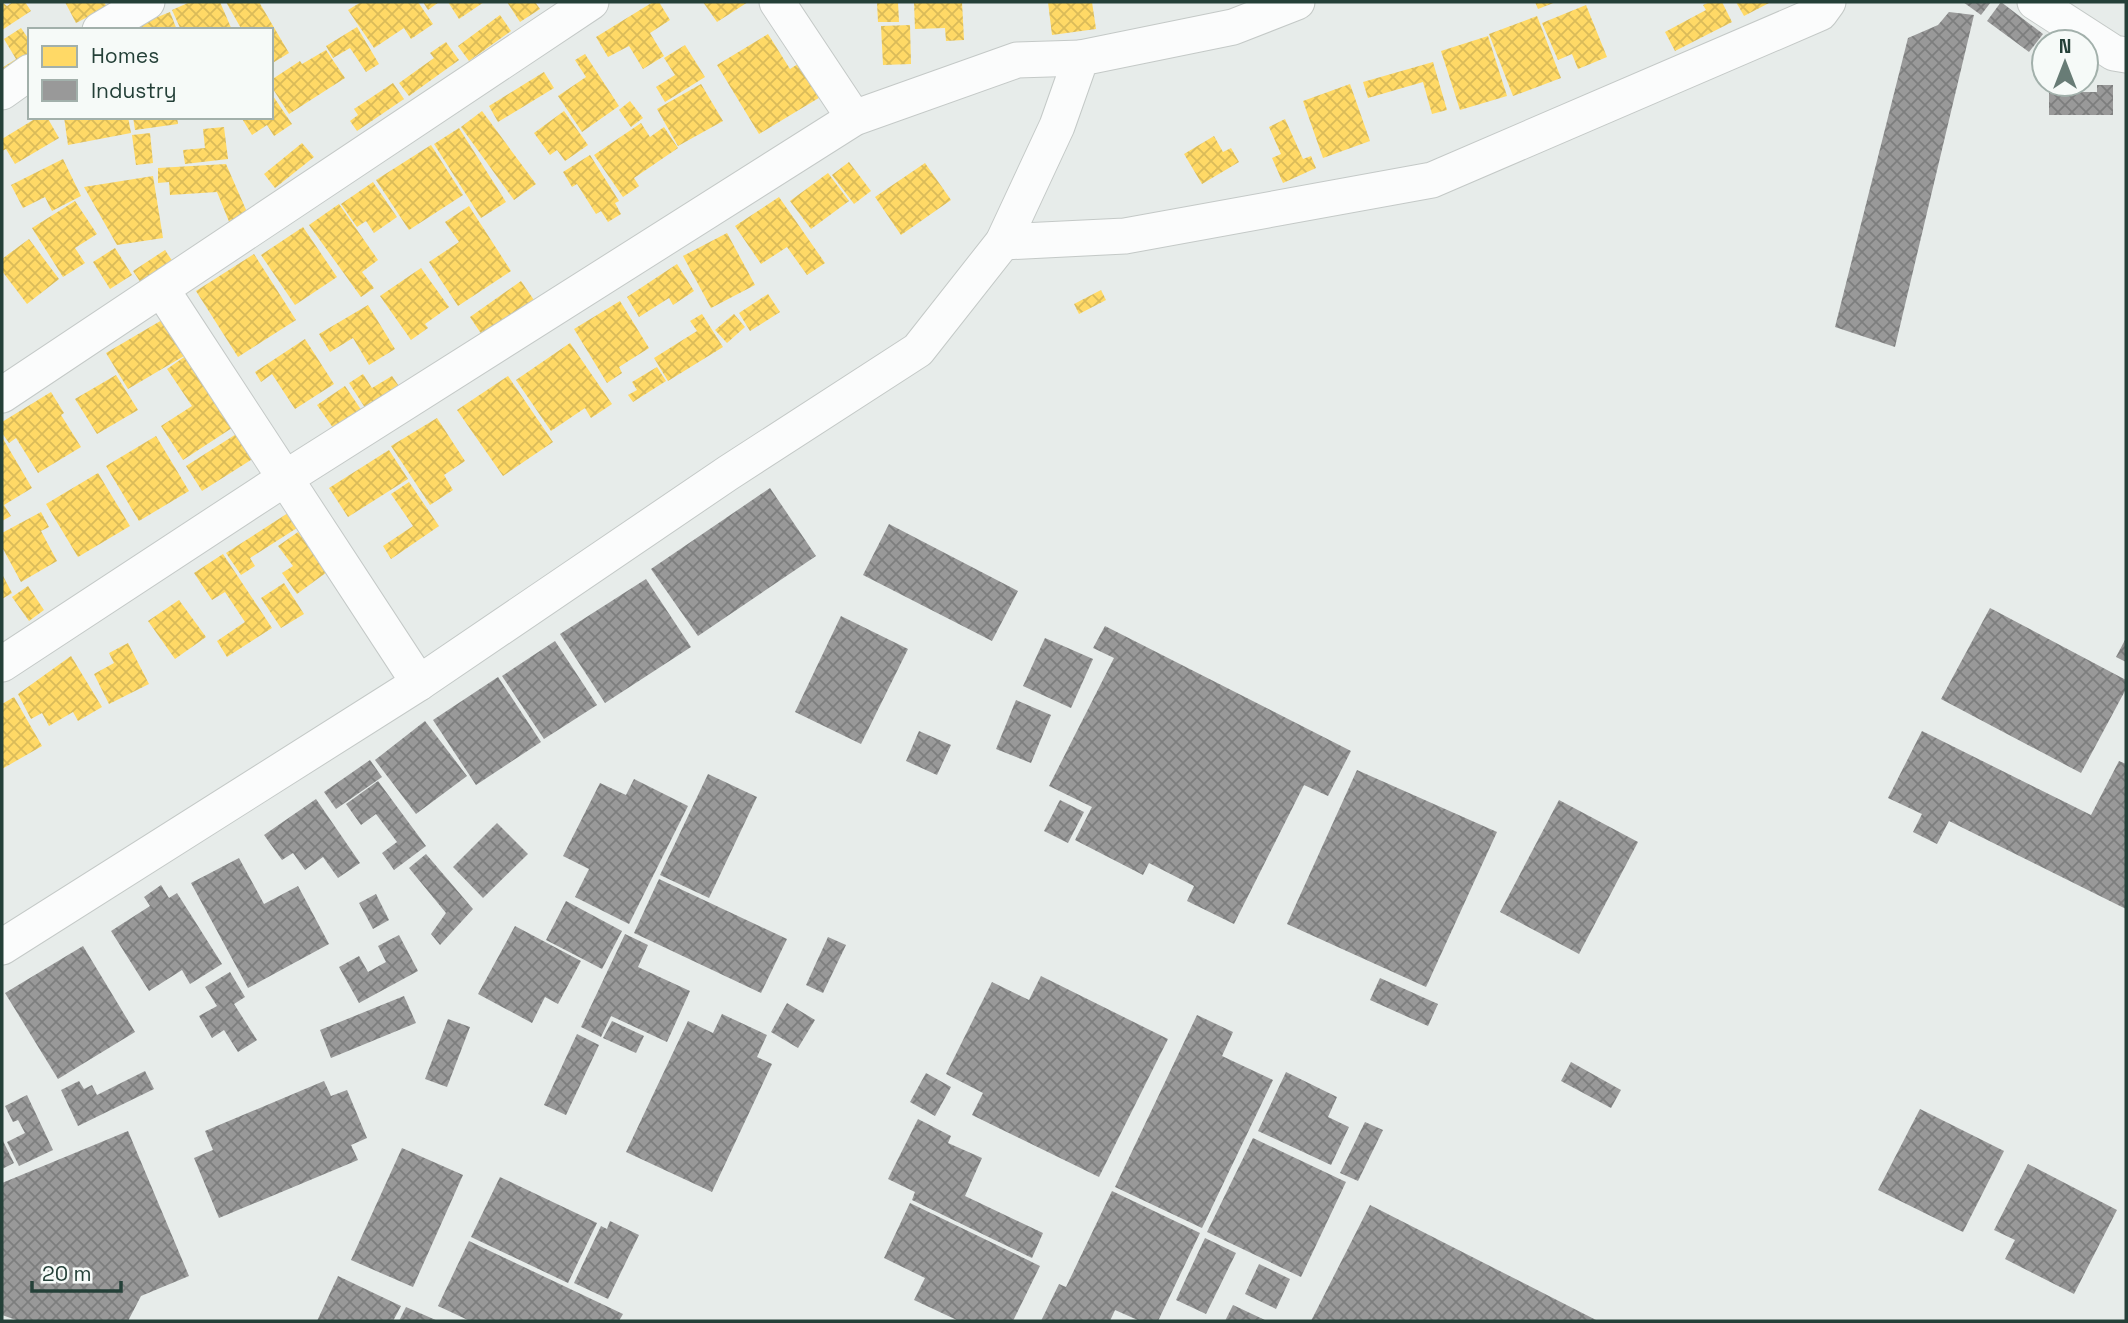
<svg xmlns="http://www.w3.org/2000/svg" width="2128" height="1323" font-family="'Space Grotesk',sans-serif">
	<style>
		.homes { fill: url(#homes-cross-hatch) }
		.industry { fill: url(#industry-cross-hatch) }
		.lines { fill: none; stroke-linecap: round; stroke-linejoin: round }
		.street-casing { stroke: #c4c9c7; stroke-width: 37 }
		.street { stroke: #fbfcfc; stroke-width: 35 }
	</style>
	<defs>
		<pattern id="homes-cross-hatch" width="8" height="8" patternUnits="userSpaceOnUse" patternTransform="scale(1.75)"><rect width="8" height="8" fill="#ffd966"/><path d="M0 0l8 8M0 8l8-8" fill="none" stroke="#dabb59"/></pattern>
		<pattern id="industry-cross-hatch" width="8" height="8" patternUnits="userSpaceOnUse" patternTransform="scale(1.75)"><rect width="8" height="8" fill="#999"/><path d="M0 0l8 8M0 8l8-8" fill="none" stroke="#7d7e7e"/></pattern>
	</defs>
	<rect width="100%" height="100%" fill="#e7ecea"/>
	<g class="homes">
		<path d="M2,2L7,6L13,2H25L31,11L2,30Z"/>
		<path d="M65,2H104L107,7L76,23Z"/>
		<path d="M190,2H220L232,30H181L172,10Z"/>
		<path d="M226,2H259L289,53L271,64V30H242Z"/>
		<path d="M361,2H418L433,24L411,39L404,28L374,48L348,10Z"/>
		<path d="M423,2H439L428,10Z"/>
		<path d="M448,2H484L459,19Z"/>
		<path d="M507,2H535L540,9L520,22Z"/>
		<path d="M653,2H659L670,20L650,33L664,56L643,69L629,46L608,57L596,37Z"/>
		<path d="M703,2H748L717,22Z"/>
		<path d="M877,2H898L899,22H878Z"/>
		<path d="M914,2H962L964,40L946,41L945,28L915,29Z"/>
		<path d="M1048,2H1092L1096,29L1052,35Z"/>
		<path d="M1535,2H1556L1538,9Z"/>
		<path d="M1710,2H1722L1732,22L1675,51L1665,32L1706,10L1703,5Z"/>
		<path d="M1736,2H1771L1744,16Z"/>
		<path d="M1586,5L1607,57L1578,69L1572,54L1558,60L1542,23Z"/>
		<path d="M170,12L177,30H131L130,28Z"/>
		<path d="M500,15L511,31L469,61L458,46Z"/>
		<path d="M1537,16L1561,78L1513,96L1489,34Z"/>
		<path d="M910,25L911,64L883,65L881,26Z"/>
		<path d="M357,27L379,64L366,72L350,48L333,58L326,46Z"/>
		<path d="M21,28L30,41V65L7,79L2,68L16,59L4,39Z"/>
		<path d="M768,34L790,69L801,62L822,96L759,134L717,65Z"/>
		<path d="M1488,36L1507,96L1460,110L1441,51Z"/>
		<path d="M446,42L459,60L409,96L399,83L434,58L430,53Z"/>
		<path d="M685,45L705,77L665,102L656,87L675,75L664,58Z"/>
		<path d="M326,50L345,78L289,114L271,86V80L300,61L302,64Z"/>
		<path d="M585,54L619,106L582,132L558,96L586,77L575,60Z"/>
		<path d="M1433,62L1447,110L1432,114L1423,82L1368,98L1363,82Z"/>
		<path d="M544,72L554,88L498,122L489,106Z"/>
		<path d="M393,83L404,99L357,131L350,121L358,115L354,109Z"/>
		<path d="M701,84L723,121L678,146L657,109Z"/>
		<path d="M1350,84L1370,141L1323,158L1303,101Z"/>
		<path d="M271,93L292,124L274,136L267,125L252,135L241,117H271Z"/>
		<path d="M630,101L643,118L631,127L619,110Z"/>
		<path d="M482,111L536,184L514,200L461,127Z"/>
		<path d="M564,111L588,145L565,161L557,150L550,155L534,133Z"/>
		<path d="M38,117H47L59,138L15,164L6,149L2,151V139Z"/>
		<path d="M64,117H128L131,133L68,145Z"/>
		<path d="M133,117H177L178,124L135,130Z"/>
		<path d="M1285,119L1303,159L1311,156L1316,168L1283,183L1272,158L1281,154L1269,127Z"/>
		<path d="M641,123L650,137L664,127L678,148L634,178L639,186L623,197L594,155Z"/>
		<path d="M224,127L228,159L185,164L183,150L205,148L203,129Z"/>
		<path d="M459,128L506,202L481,218L434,144Z"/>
		<path d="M150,133L153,163L136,165L132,135Z"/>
		<path d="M1214,136L1223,152L1231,148L1239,162L1202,184L1184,154Z"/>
		<path d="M302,143L314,157L275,188L264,174Z"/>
		<path d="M431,145L463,195L409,230L376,180Z"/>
		<path d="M590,155L619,201L615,203L621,214L608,222L601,211L596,214L577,184L572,187L563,172Z"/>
		<path d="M63,159L81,196L52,211L45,197L23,208L11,185Z"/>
		<path d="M849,162L871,191L854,204L832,175Z"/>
		<path d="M925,163L951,200L901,235L875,197Z"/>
		<path d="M226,164L247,212L230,224L217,192L170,195L169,182L158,183V168Z"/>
		<path d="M828,173L849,201L811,229L790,201Z"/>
		<path d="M153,176L163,238L117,245L84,187Z"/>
		<path d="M373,182L397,217L374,233L366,221L357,227L341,204Z"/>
		<path d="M779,197L825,263L807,275L787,247L761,264L735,226Z"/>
		<path d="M75,201L97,234L75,248L85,263L63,277L32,228Z"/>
		<path d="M339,204L378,260L362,272L374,288L361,297L309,225Z"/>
		<path d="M469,206L511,271L458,306L429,262L459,242L445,222Z"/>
		<path d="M303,227L337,277L295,305L261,255Z"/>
		<path d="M727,233L755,285L711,308L683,256Z"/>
		<path d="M29,239L59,279L27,304L2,271V259Z"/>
		<path d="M115,248L132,275L110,289L93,262Z"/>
		<path d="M165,250L175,265L143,286L133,271Z"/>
		<path d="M254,254L296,320L238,357L196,291Z"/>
		<path d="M677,264L694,291L673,305L669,298L639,317L627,297Z"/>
		<path d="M421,268L449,307L425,324L428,328L411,340L380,296Z"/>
		<path d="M521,281L536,303L484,338L470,317Z"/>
		<path d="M1101,290L1106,300L1079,314L1074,304Z"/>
		<path d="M768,294L780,312L750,331L739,313Z"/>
		<path d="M620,301L649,348L619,367L622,373L607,383L574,329Z"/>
		<path d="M368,305L395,349L369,365L353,338L330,352L319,334Z"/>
		<path d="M702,314L723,347L668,381L654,358L697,331L690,321Z"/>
		<path d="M734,314L745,327L727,343L715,330Z"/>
		<path d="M162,320L184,356L128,389L106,353Z"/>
		<path d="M305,339L334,384L295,409L272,374L261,382L255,372Z"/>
		<path d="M570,343L612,404L591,418L585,408L551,431L516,380Z"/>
		<path d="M190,353L235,426L183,460L161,426L192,406L167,369Z"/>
		<path d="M657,367L666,381L633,402L628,395L637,390L632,382Z"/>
		<path d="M363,374L372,388L392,376L403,392L369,414L349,383Z"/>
		<path d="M116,375L138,410L97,434L75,399Z"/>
		<path d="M508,376L553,442L503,476L457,410Z"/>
		<path d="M345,386L364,414L336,432L317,405Z"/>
		<path d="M51,392L64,413L61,415L81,447L38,473L16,438L9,443L2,433V422Z"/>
		<path d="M437,418L465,461L444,475L453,490L430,505L391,446Z"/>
		<path d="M241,431L257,456L202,491L186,466Z"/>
		<path d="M156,436L189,491L139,521L106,466Z"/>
		<path d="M2,437L32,488L4,505L11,516L2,521Z"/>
		<path d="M389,450L408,479L348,517L329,488Z"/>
		<path d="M98,473L130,526L78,557L46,504Z"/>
		<path d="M409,482L439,526L391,559L383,546L413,526L391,494Z"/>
		<path d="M41,512L49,527L41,531L57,561L21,582L2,547V533Z"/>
		<path d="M288,513L297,528L250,558L255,566L241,575L226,553Z"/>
		<path d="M298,532L327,572L297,594L282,573L293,566L278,546Z"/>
		<path d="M223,554L272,628L227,657L217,641L245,622L225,592L212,600L194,573Z"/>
		<path d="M2,574L12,593L2,599Z"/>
		<path d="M284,583L304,614L281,628L261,598Z"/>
		<path d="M28,586L44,610L29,621L12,597Z"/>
		<path d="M179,600L206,637L175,659L148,621Z"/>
		<path d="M128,643L149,684L109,704L94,674L114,663L109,653Z"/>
		<path d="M71,656L102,707L78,721L73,712L49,726L42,713L31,719L18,694Z"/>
		<path d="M14,697L42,746L2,769V704Z"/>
	</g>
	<g class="industry">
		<path d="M1963,2H1991L1981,15Z"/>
		<path d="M2001,2L2043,34L2029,52L1987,21Z"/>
		<path d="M1949,12L1974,15L1895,347L1835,327L1908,38L1938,25Z"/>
		<path d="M2049,84H2072V92H2097V85H2113V115H2049Z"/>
		<path d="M770,488L816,556L698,636L651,569Z"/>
		<path d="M889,524L1018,591L992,641L863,575Z"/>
		<path d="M646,579L691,647L605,703L560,634Z"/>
		<path d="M1990,608L2126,680V689L2081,773L1941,699Z"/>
		<path d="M841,616L908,649L861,744L795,712Z"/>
		<path d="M1105,626L1351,751L1328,796L1304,785L1234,924L1187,901L1194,886L1149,863L1143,875L1075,840L1092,807L1049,786L1114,658L1093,648Z"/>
		<path d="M1045,638L1093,659L1071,708L1023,686Z"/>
		<path d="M2126,638V662L2116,657Z"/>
		<path d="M555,641L597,705L544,739L502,676Z"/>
		<path d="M498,677L541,742L476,785L433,720Z"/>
		<path d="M1016,700L1051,715L1031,763L996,749Z"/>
		<path d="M425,721L467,776L416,814L375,760Z"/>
		<path d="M919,731L951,745L937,775L906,761Z"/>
		<path d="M1922,731L2091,815L2119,761L2126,764V909L1949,821L1937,844L1913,832L1922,814L1888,798Z"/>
		<path d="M370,760L382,777L336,809L324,792Z"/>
		<path d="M1357,770L1497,832L1426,987L1287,924Z"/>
		<path d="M708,774L757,797L709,898L660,875Z"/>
		<path d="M634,779L688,806L629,924L575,897L589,869L563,856L600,783L626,795Z"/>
		<path d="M378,781L426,846L394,870L382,853L397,842L376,814L361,825L346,804Z"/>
		<path d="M316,799L360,863L338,878L323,857L305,870L293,853L282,860L264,835Z"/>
		<path d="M1060,800L1084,812L1068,843L1044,831Z"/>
		<path d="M1559,800L1638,842L1579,954L1500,912Z"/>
		<path d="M497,823L528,854L483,898L453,867Z"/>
		<path d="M426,854L473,909L440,945L431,934L446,913L409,868Z"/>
		<path d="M239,858L264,904L298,886L329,944L248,988L191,883Z"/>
		<path d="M659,879L787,939L761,993L634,933Z"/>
		<path d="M161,885L169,898L177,893L222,964L190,984L182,970L149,991L111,931L150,906L144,897Z"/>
		<path d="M376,894L389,920L373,929L359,903Z"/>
		<path d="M566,901L622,931L602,969L546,940Z"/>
		<path d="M515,926L581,961L558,1004L545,997L532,1023L478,994Z"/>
		<path d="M625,934L648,945L638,967L690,991L667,1042L611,1016L601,1037L581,1027Z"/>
		<path d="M399,935L418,971L359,1003L339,967L359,956L368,972L386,962L378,946Z"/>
		<path d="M828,937L846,945L823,993L806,985Z"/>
		<path d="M83,946L135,1032L58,1079L5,993Z"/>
		<path d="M230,972L245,997L234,1004L257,1040L238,1052L224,1030L212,1038L199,1016L217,1006L205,987Z"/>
		<path d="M1041,976L1168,1039L1099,1177L972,1115L983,1093L946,1074L992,982L1029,1000Z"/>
		<path d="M1380,978L1438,1004L1428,1026L1370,1000Z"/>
		<path d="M404,996L416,1023L331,1058L320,1030Z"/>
		<path d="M787,1003L815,1020L798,1048L771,1032Z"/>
		<path d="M722,1014L767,1035L757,1057L772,1064L712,1192L626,1152L688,1021L713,1033Z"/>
		<path d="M1197,1015L1233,1032L1222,1056L1273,1080L1202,1228L1115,1187Z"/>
		<path d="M448,1019L470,1027L447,1087L425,1079Z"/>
		<path d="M612,1021L644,1036L636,1053L603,1038Z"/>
		<path d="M577,1034L599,1045L566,1115L544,1105Z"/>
		<path d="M1571,1062L1621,1090L1611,1108L1561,1081Z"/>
		<path d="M145,1071L154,1089L78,1126L61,1090L79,1081L84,1089L92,1085L97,1095Z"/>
		<path d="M1286,1072L1337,1097L1328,1117L1349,1127L1331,1165L1258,1131Z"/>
		<path d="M926,1073L951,1087L935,1116L910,1102Z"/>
		<path d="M324,1081L331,1096L347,1090L367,1138L351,1145L358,1160L219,1218L194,1158L213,1150L205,1131Z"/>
		<path d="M27,1095L53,1150L19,1166L7,1142L25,1133L18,1120L13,1122L5,1106Z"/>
		<path d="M1920,1109L2004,1151L1963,1232L1878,1190Z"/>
		<path d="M918,1119L951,1136L948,1143L982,1158L965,1196L1043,1233L1032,1258L912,1200L915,1192L888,1179Z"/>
		<path d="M1365,1122L1383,1130L1358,1181L1340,1173Z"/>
		<path d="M128,1131L189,1276L141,1296L128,1321H19L2,1315V1183Z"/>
		<path d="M1253,1138L1346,1182L1301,1277L1207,1232Z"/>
		<path d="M2,1139L14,1163L2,1169Z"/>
		<path d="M402,1148L463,1175L413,1287L351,1260Z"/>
		<path d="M2028,1164L2117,1210L2074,1294L2005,1259L2015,1240L1994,1230Z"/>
		<path d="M500,1177L597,1223L568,1283L471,1237Z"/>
		<path d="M1112,1191L1200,1233L1158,1321H1140L1115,1310L1110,1321H1041L1059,1284L1066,1287Z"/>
		<path d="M910,1203L1040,1266L1013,1321H959L914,1300L925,1278L884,1258Z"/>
		<path d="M1370,1205L1598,1321H1311Z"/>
		<path d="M610,1221L639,1235L608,1299L574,1283L601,1226L607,1229Z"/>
		<path d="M1205,1238L1236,1253L1206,1314L1176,1300Z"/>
		<path d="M469,1241L623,1314L619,1321H470L438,1306Z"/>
		<path d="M1259,1264L1290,1279L1276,1309L1245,1294Z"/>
		<path d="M338,1276L401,1306L393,1321H317Z"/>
		<path d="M1233,1305L1267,1321H1225Z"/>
		<path d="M406,1307L438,1321H399Z"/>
	</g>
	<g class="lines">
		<defs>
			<g id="street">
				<path d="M777,2L854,118"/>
				<path d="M2035,2L2114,53L2126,55"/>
				<path d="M100,30L147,2"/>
				<path d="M2,92L30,72"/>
				<path d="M1003,242L1125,236L1432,180L1820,13L1828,2"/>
				<path d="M162,290L419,683"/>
				<path d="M2,395L591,2"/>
				<path d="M2,664L284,479L854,118L1017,60L1081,58"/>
				<path d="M2,947L419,683L728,473L918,350L1003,242L1057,126L1081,58L1233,27L1297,2"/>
			</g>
		</defs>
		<use href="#street" class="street-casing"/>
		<use href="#street" class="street"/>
	</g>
	<rect width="2128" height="1323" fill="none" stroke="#244038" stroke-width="7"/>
	<rect x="28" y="28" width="245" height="91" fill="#f6faf8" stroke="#a2b0ab" stroke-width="2"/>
	<rect x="42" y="46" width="35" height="21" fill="#ffd966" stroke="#a2b0ab" stroke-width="2"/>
	<text x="91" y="63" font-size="21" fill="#244038">Homes</text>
	<rect x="42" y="80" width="35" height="21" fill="#999999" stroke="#a2b0ab" stroke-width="2"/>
	<text x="91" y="98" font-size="21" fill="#244038">Industry</text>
	<g transform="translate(2065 63)"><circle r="33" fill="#f6faf8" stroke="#a2b0ab" stroke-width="2"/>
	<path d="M0-5L12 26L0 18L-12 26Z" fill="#687c76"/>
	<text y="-10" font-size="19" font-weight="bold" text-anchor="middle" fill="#244038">N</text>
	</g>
	<path d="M32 1281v10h89v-10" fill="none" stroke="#244038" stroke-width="3.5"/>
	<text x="42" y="1281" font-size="21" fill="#244038" stroke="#f6faf8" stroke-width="5" paint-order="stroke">20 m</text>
</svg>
